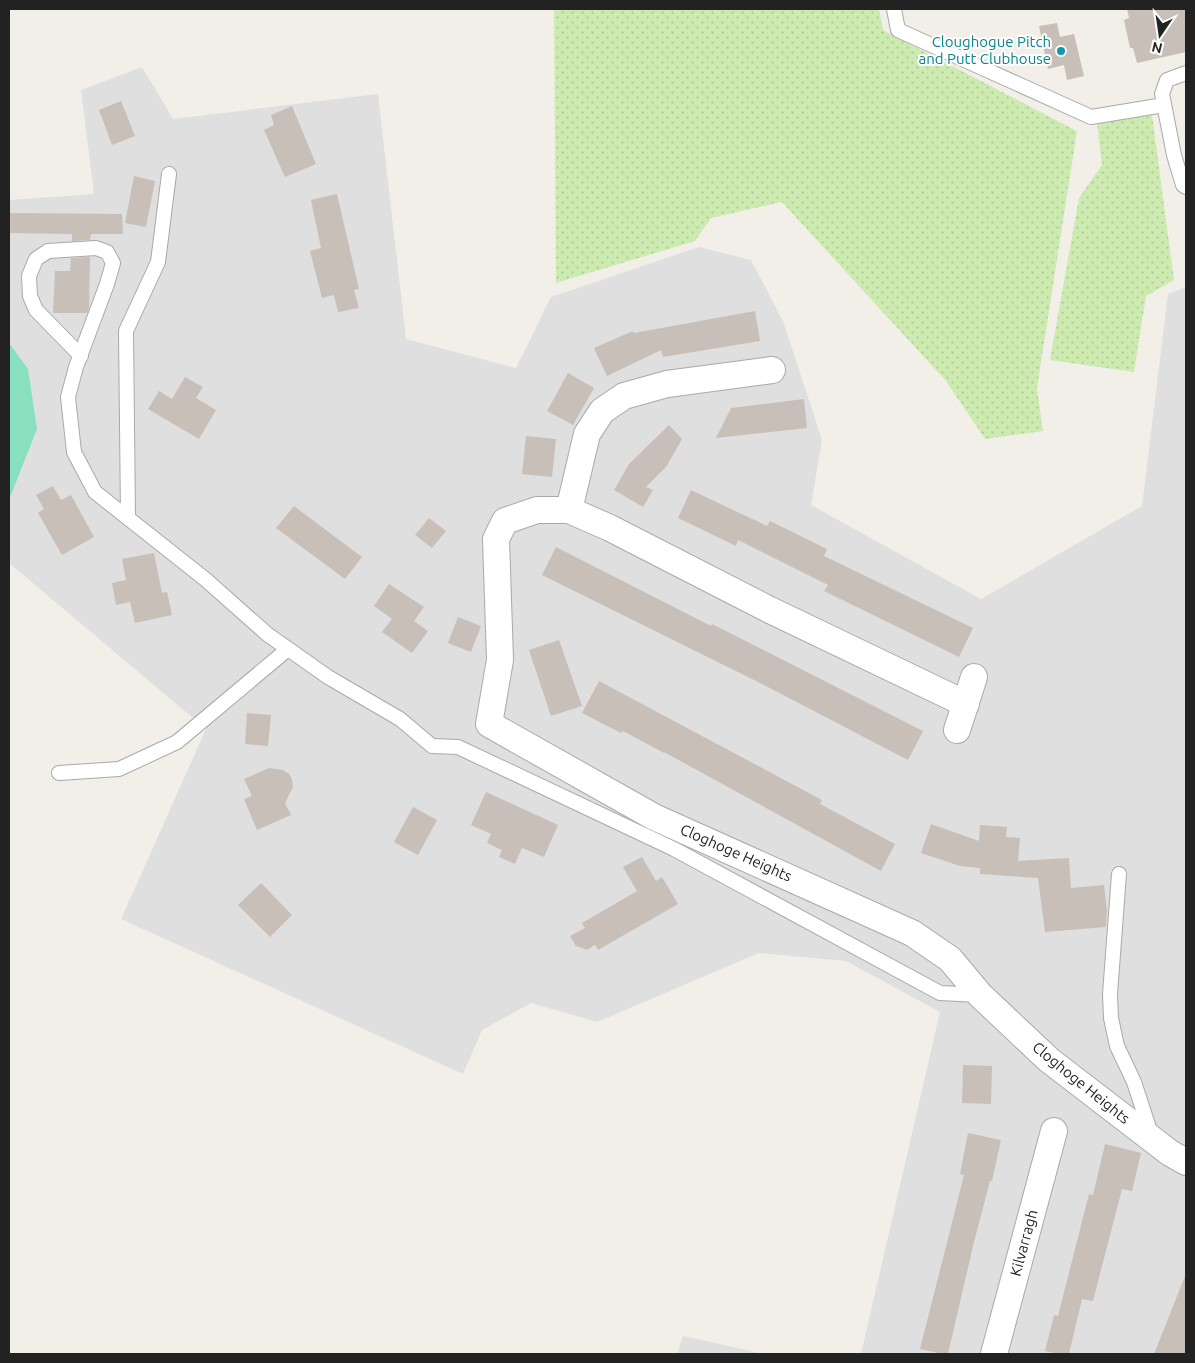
<svg xmlns="http://www.w3.org/2000/svg" width="1195" height="1363" font-family="Ubuntu,sans-serif">
	<style>
		.residential { fill: #e0dfdf }
		.grass { fill: url(#grass-dots) }
		.pitch { fill: #88e0be }
		.building { fill: #c7bfb8 }
		.lines { fill: none; stroke-linecap: round; stroke-linejoin: round }
		.service-casing { stroke: #a9a9a9; stroke-width: 16 }
		.minor-casing { stroke: #a9a9a9; stroke-width: 28 }
		.service { stroke: #fff; stroke-width: 14 }
		.minor { stroke: #fff; stroke-width: 26 }
		.culture-dot { fill: #0f9aa8; stroke: #fff; stroke-width: 2 }
		.labels { text-anchor: middle; stroke-width: 4; stroke-linejoin: round; paint-order: stroke }
		.culture-label { font-size: 15px; fill: #0d838f; stroke: #fff; text-anchor: end }
		.street-label { font-size: 15px; fill: #222; stroke: #fff }
	</style>
	<defs>
		<pattern id="grass-dots" width="8" height="8" patternUnits="userSpaceOnUse" patternTransform="scale(1.25)"><rect width="8" height="8" fill="#cdebb0"/><path d="M2 2h.1M6 6h.1" fill="none" stroke="#b0c997" stroke-width="1.8" stroke-linecap="round"/></pattern>
	</defs>
	<rect width="100%" height="100%" fill="#f2efe9"/>
	<g class="residential">
		<path d="M142,67L173,119L378,94L406,339L516,368L551,297L699,247L751,260L783,321L822,440L811,505L981,599L1142,506L1168,294L1186,287V1354H861L940,1012L846,961L759,953L597,1022L531,1003L482,1030L463,1074L121,919L206,729L9,563V200L94,194L81,90Z"/>
		<path d="M683,1336L764,1354H677Z"/>
	</g>
	<g class="grass">
		<path d="M554,9H879L883,30L1077,131L1037,388L1043,431L985,439L946,381L782,202L711,218L695,241L556,283Z"/>
		<path d="M1152,115L1174,280L1146,296L1134,372L1050,360L1079,198L1102,165L1097,123Z"/>
	</g>
	<path class="pitch" d="M9,343L28,369L37,429L9,500Z"/>
	<g class="building">
		<path d="M1127,9H1186V52L1137,63L1133,48H1130L1124,20L1129,18Z"/>
		<path d="M1057,23L1060,37L1074,34L1084,76L1067,80L1064,65L1048,69L1039,26Z"/>
		<path d="M121,101L135,136L112,145L99,110Z"/>
		<path d="M292,106L316,164L285,177L264,130L274,125L271,115Z"/>
		<path d="M134,176L155,181L146,227L125,223Z"/>
		<path d="M337,194L359,289L354,290L359,308L338,312L334,295L322,298L310,251L321,248L311,200Z"/>
		<path d="M9,213L122,214L123,234H91L90,240L72,241V234L9,233Z"/>
		<path d="M90,257L89,308L87,313H53L55,271H70L71,258Z"/>
		<path d="M755,311L760,341L663,357L661,350L607,376L594,348L633,331L634,333Z"/>
		<path d="M568,373L594,388L573,425L547,411Z"/>
		<path d="M185,377L203,387L196,398L216,410L199,439L148,409L159,391L172,399Z"/>
		<path d="M804,399L807,428L716,438L731,408Z"/>
		<path d="M669,425L682,439L666,467L646,487L653,490L643,507L614,490L629,464Z"/>
		<path d="M526,436L556,439L552,477L522,474Z"/>
		<path d="M53,486L61,500L71,495L94,537L62,555L38,513L44,509L36,495Z"/>
		<path d="M691,490L767,526L770,521L827,549L824,556L973,628L959,657L824,591L828,585L738,540L736,546L678,518Z"/>
		<path d="M294,506L362,557L345,579L276,528Z"/>
		<path d="M429,518L446,531L432,548L415,535Z"/>
		<path d="M556,547L711,626L712,624L923,731L908,760L756,681L542,575Z"/>
		<path d="M154,553L162,593L167,592L172,615L135,623L130,602L116,605L112,583L126,580L122,559Z"/>
		<path d="M389,584L424,607L414,621L428,631L412,653L382,632L392,619L374,606Z"/>
		<path d="M458,617L481,626L471,652L448,643Z"/>
		<path d="M559,640L582,706L551,716L529,650Z"/>
		<path d="M599,681L822,800L820,804L895,844L881,871L664,752V753L623,731L621,733L582,713Z"/>
		<path d="M247,713L271,715L268,746L245,744Z"/>
		<path d="M269,768L283,770L289,774L292,779L293,787L285,803L291,815L257,830L244,799L252,796L244,779Z"/>
		<path d="M486,792L558,825L544,857L522,848L515,864L499,857L502,850L487,843L491,834L471,825Z"/>
		<path d="M413,807L437,820L418,855L394,842Z"/>
		<path d="M931,824L979,841L980,825L1007,827L1006,837L1020,838L1018,861L1069,858L1071,888L1104,885L1107,911L1106,927L1045,932L1038,878L980,874V868L960,866L921,853Z"/>
		<path d="M642,857L656,881L662,877L678,904L598,950L595,945L587,950L576,946L570,936L585,928L582,923L637,891L623,867Z"/>
		<path d="M261,883L292,915L270,937L238,905Z"/>
		<path d="M963,1065L992,1066L991,1104L962,1103Z"/>
		<path d="M968,1133L1001,1140L992,1181H990L973,1246L948,1354H943L920,1349L964,1175L960,1174Z"/>
		<path d="M1105,1144L1141,1153L1132,1191L1122,1189L1093,1301L1082,1299L1069,1354H1059L1045,1351L1054,1315L1058,1316L1089,1194L1093,1195Z"/>
		<path d="M1185,1276L1186,1354H1154Z"/>
	</g>
	<g class="lines">
		<defs>
			<g id="service">
				<path d="M894,9L898,30L1091,117L1164,105"/>
				<path d="M1186,73L1167,80L1162,94L1174,155L1183,185L1186,187"/>
				<path d="M81,356L36,310L30,296L29,276L36,259L48,251L96,248L107,252L113,263L107,284L76,367L68,397L74,452L95,492L205,579L267,634L328,677L400,719L432,746L458,747L674,849L940,993L980,995"/>
				<path d="M128,517L126,331L158,262L169,174"/>
				<path d="M59,773L119,769L177,742L288,649"/>
				<path d="M1119,874L1110,994L1111,1018L1117,1046L1134,1082L1151,1134"/>
			</g>
			<g id="minor">
				<path d="M569,510L587,434L602,411L624,396L667,384L772,370"/>
				<path d="M966,704L768,609L610,528L569,510H537L505,521L496,539L500,660L489,724L654,817L912,933L950,959L980,995L1049,1060L1170,1153L1186,1162"/>
				<path d="M957,730L974,677"/>
				<path d="M994,1354L1054,1131"/>
			</g>
		</defs>
		<use href="#service" class="service-casing"/>
		<use href="#minor" class="minor-casing"/>
		<use href="#service" class="service"/>
		<use href="#minor" class="minor"/>
	</g>
	<circle class="culture-dot" cx="1061" cy="51" r="5"/>
	<g class="labels">
		<g class="culture-label">
			<text x="1051" y="47">Cloughogue Pitch<tspan x="1051" dy="17">and Putt Clubhouse</tspan></text>
		</g>
		<g class="street-label">
			<text transform="translate(736 853) rotate(24)" y="5">Cloghoge Heights</text>
			<text transform="translate(1081 1083) rotate(39)" y="5">Cloghoge Heights</text>
			<text transform="translate(1024 1243) rotate(-75)" y="5">Kilvarragh</text>
		</g>
	</g>
	<rect width="1195" height="1363" fill="none" stroke="#222222" stroke-width="20"/>
	<g transform="translate(1160 35) rotate(193)" stroke="#ffffff" stroke-width="4" paint-order="stroke">
	<path d="M0-4L9 19L0 12L-9 19Z" fill="#222222"/>
	<text y="-8" font-size="14" font-weight="bold" text-anchor="middle" fill="#222222">N</text>
	</g>
</svg>
